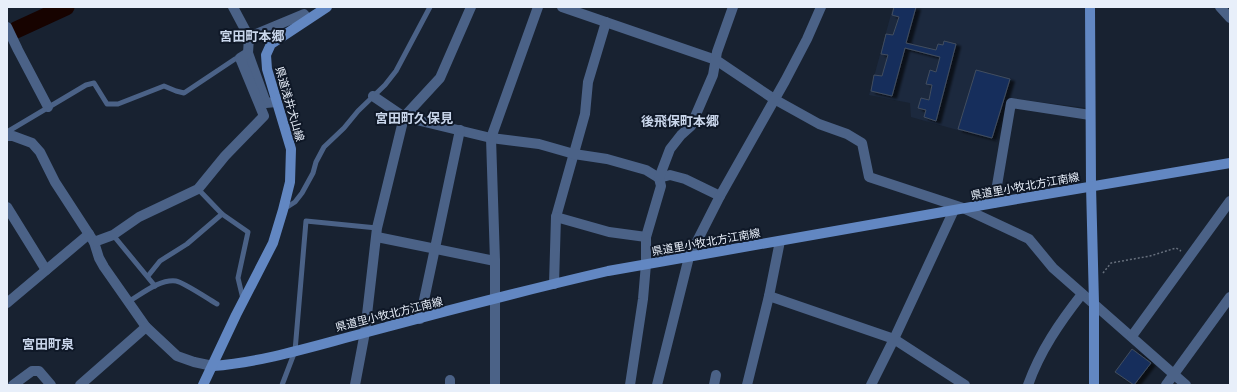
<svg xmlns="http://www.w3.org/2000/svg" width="1237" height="392" font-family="'Fira Sans Condensed','Noto Sans JP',sans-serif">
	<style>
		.built { fill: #1c293e }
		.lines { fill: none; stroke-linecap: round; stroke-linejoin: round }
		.river { stroke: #170300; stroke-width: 17 }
		.building { fill: #142f5c; stroke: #424d5f; filter: url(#shadow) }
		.path { stroke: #666f7c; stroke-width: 1.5; stroke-dasharray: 2 2; stroke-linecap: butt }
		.lane { stroke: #4b6287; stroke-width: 5 }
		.street { stroke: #4b6287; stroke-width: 10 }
		.secondary { stroke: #6287c2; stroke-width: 10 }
		.labels { text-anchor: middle; stroke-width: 4; stroke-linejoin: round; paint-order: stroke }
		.street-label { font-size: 11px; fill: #e8effa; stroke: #0f1827 }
		.quarter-label { font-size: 13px; font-weight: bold; fill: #c9d6eb; stroke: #0f1827 }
	</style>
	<defs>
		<filter id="shadow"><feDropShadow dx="4.5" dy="2.5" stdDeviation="1" flood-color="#0009"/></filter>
	</defs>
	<rect width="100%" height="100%" fill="#182231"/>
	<path class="built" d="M893,7H1086L1087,108L1009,98L997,141L911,117L910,103L869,95Z"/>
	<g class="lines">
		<path class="river" d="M16,30L66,7"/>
	</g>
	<g class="building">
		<path d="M894,7H916L906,43L936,50L938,44L943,45L944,41L956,44L936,121L924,117L926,110L918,108L921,98L929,100L932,85L926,84L930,70L936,72L940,57L905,48L892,96L871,91L874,75L882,76L888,55L881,54L886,34L893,35L899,17L892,15Z"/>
		<path d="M976,70L1010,79L992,138L958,129Z"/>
		<path d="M1132,349L1151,363L1134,385L1115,372Z"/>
	</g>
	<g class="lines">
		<path class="path" d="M1103,273L1111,263L1150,256L1176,248L1181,251"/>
		<g class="lane">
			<path d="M7,132L86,85L94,83L107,104H118L164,86L176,91L184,93L235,59L240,58"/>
			<path d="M198,189L222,214L248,232L238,278L243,299"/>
			<path d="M284,209L295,202L302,193L313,173L316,162L324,147L344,128L358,111L385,85L396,71L430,7"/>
			<path d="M113,235L155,286"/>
			<path d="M148,276L160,261L187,244L222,214"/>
			<path d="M128,302C142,294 159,279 176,281C183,282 210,300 217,304"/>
			<path d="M282,385L295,351L306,221L377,228"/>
		</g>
		<g class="street">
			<path d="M233,7L249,37L248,53L266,103L276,102"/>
			<path d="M562,7L716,60L774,99L819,124L847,134L862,143L869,177L963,208L1029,239L1053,268L1186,385"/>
			<path d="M1220,7L1230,18"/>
			<path d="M606,22L588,82L585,114L556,217L609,232L646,237"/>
			<path d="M7,27L18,50L48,107"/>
			<path d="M249,37L304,14L308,19"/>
			<path d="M373,96L404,117L491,138L539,144L574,154L607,159L646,170L659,178L670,175L685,179L720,196"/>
			<path d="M7,136H13L32,143L40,152L55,182L94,242L99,258L104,267L146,327L177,356L194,362L213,366"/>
			<path d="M994,203L1011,103L1090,115"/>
			<path d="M7,207L46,270"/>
			<path d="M377,237L495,261"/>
			<path d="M94,242L113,235L139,217L198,189L225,156L264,116L240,58L248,53"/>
			<path d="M554,284L556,217"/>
			<path d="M769,296L894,339L965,385"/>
			<path d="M7,303L89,234"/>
			<path d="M420,319L460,130"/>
			<path d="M1132,336L1230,201"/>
			<path d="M13,385L32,371H39L51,385"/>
			<path d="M80,385L146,327"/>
			<path d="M355,385L365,332L377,228L404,117L440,78L471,7"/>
			<path d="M450,385V380"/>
			<path d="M495,385V261L491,138L538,7"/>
			<path d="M630,385L643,299L646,264V237L661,186L659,178L670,149L681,135L691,126L713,75L717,52L733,7"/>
			<path d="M657,385L689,257L720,196L785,81L807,39L821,7"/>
			<path d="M714,385L716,375"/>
			<path d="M747,385L769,296L780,241"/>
			<path d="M871,385L894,339L954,210"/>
			<path d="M1028,385C1040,351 1060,322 1082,294"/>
			<path d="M1166,385L1230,297"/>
		</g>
		<g class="secondary">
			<path d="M1090,7L1091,186L1094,303V385"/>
			<path d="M213,366C264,362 314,346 364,333C445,311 526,290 608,271L994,203L1230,163"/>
			<path d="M203,385L236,315L273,243L283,210L290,182L291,149L267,69L266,55L271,44L327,7"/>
		</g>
	</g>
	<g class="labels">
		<g class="street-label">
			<text transform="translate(290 104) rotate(74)" y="4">県道浅井犬山線</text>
			<text transform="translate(1025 186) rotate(-10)" y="4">県道里小牧北方江南線</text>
			<text transform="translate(706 242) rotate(-10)" y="4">県道里小牧北方江南線</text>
			<text transform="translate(389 314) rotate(-14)" y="4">県道里小牧北方江南線</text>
		</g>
		<g class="quarter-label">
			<text x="252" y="41">宮田町本郷</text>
			<text x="414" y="123">宮田町久保見</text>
			<text x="680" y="126">後飛保町本郷</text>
			<text x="48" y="349">宮田町泉</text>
		</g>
	</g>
	<rect width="1237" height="392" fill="none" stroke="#e8effa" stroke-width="16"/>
</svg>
